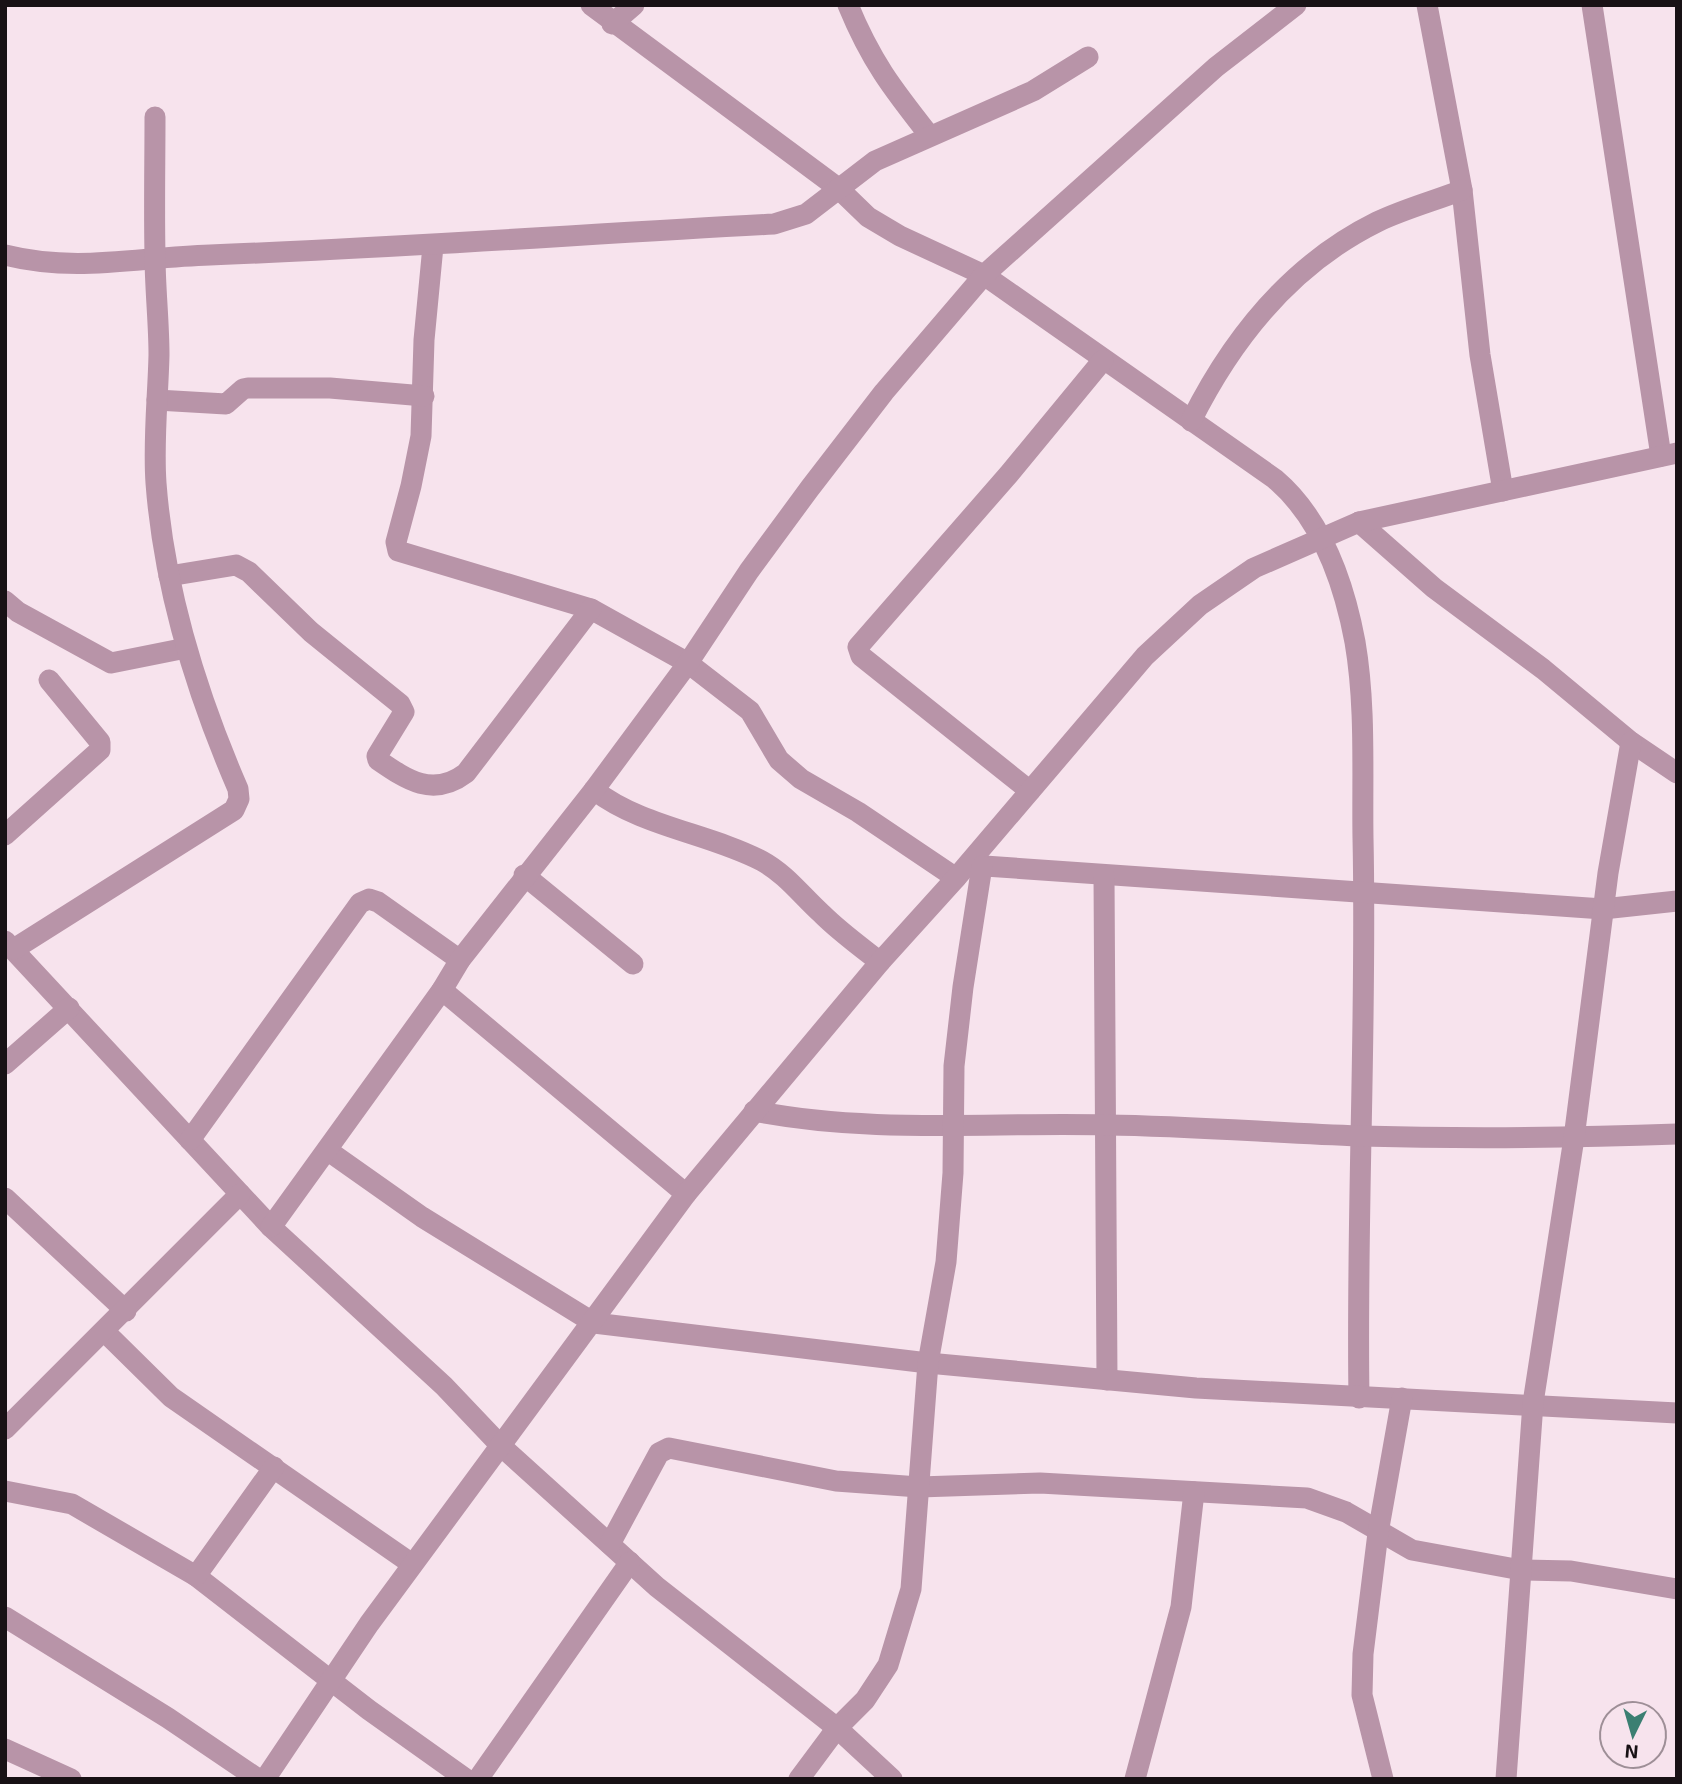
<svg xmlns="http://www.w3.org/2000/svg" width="1682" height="1784" font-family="'Exo 2',sans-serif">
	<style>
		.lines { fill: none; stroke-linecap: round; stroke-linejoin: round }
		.minor { stroke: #b894a8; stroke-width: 21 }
	</style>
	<rect width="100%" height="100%" fill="#f7e3ed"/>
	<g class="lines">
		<g class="minor">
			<path d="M591,5L838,188L868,217L900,236L984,275L1275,479C1322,519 1344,583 1355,642C1366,706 1362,774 1363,838C1367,1025 1356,1212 1359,1398"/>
			<path d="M848,5C871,61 892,88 929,135"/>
			<path d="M1427,5L1462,190L1480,355L1503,491"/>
			<path d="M1592,5L1661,456"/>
			<path d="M612,24L634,5"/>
			<path d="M433,246L424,340L421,436L411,486L396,542L398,551L591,609L688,663L750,711L779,760L801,779L858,812L956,878"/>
			<path d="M5,255C77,273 138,257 210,255C398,248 586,234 774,224L806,214L875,161L1033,91L1088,57"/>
			<path d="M157,400L226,404L243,389L248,388H330L424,396"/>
			<path d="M1191,421C1233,337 1292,264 1377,222C1404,209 1434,201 1462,190"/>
			<path d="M1359,522L1434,588L1543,669L1631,742L1677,773"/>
			<path d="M169,576L236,565L249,572L311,632L400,704L404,712L377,756L378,760C407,780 433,798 466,773L591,609"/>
			<path d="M5,601L18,612L111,663L186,648"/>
			<path d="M594,790C642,827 708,833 762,861C786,874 802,896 822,914C840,932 861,947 880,962"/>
			<path d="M1030,791L861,656L858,647L1009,474L1103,360"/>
			<path d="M5,835L100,750V742L49,680"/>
			<path d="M970,865L1603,909L1677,901"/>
			<path d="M524,875L633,964"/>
			<path d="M1104,876L1107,1380"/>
			<path d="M5,941L271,1227L444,1386L501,1446L657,1587L837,1728L892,1779"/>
			<path d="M14,949L234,810L239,799L238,789C196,692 164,589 156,483C153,440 158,398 159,355C159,322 155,288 155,255C154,209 155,163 155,117"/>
			<path d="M442,990L686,1194"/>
			<path d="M5,1064L69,1008"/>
			<path d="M754,1111C870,1134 989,1122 1107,1125C1191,1126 1275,1133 1360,1136C1466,1139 1571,1138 1677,1134"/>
			<path d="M190,1140L360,903L369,899L378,902L460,960"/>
			<path d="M327,1150L422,1217L594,1323L928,1363L1196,1388L1677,1413"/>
			<path d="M5,1198L126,1311"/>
			<path d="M271,1227L442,990L460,960L594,790L688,663L749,571L810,488L884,392L984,275L1216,67L1296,5"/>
			<path d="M104,1331L171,1397L412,1564"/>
			<path d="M5,1429L240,1194"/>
			<path d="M5,1491L72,1504L196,1576L369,1710L466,1779"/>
			<path d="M610,1544L659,1453L669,1448L836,1481L919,1487L1040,1483L1307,1498L1346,1512L1412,1550L1521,1570L1571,1571L1677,1589"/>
			<path d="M196,1576L274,1467"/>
			<path d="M5,1617L168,1718L258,1779"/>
			<path d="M5,1749L71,1779"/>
			<path d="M265,1779L369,1624L686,1194L880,962L956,878L1145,656L1200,605L1254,568L1359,522L1677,453"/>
			<path d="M478,1779L630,1562"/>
			<path d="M799,1779L837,1728L865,1700L888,1665L911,1589L928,1363L946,1262L953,1173L954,1066L963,987L982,866"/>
			<path d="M1135,1779L1181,1607L1194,1492"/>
			<path d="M1383,1779L1362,1695L1363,1654L1378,1533L1402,1398"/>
			<path d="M1506,1779L1533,1403L1574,1138L1608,873L1631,742"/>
		</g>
	</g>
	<rect width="1682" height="1784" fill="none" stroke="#181115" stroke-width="14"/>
	<g transform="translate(1633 1735) rotate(185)"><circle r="33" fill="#f7e3ed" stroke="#9e8f97" stroke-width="2"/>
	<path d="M0-5L12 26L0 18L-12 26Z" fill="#3b7f72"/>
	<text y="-10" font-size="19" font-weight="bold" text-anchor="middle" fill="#181115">N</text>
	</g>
</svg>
